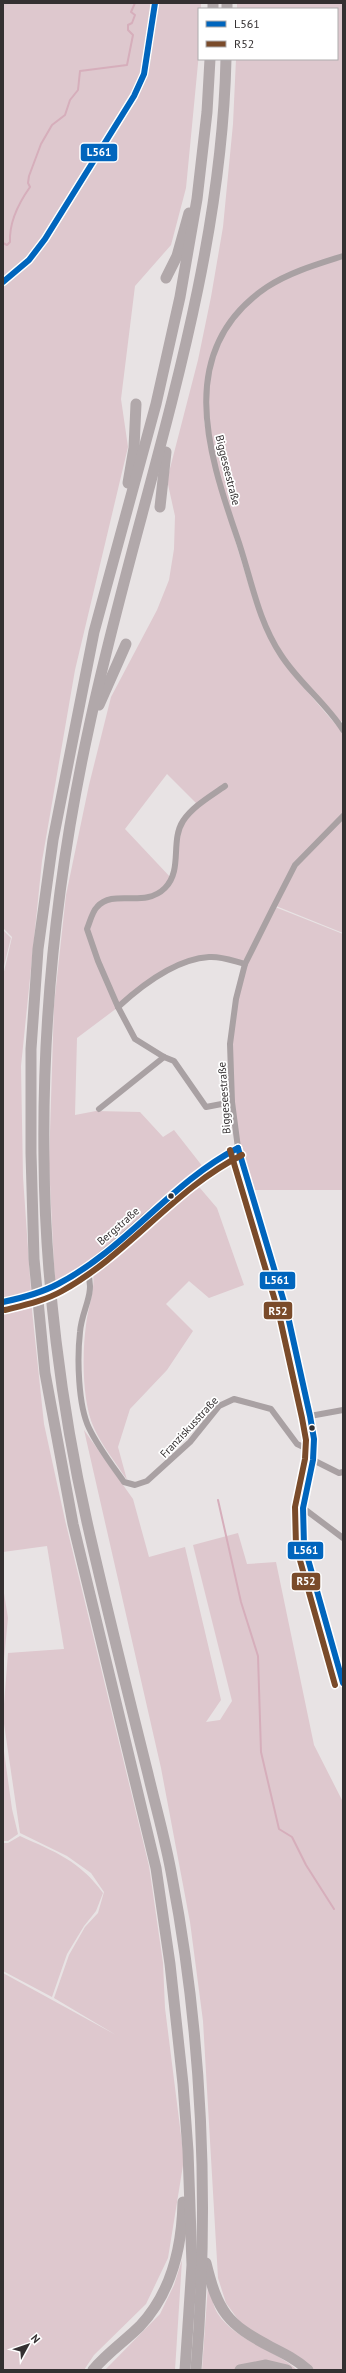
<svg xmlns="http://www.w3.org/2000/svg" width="346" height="2373" font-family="'PT Sans',sans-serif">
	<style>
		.green { fill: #dec8ce; fill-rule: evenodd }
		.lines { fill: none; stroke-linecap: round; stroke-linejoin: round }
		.stream { stroke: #d6aebb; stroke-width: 2 }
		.street { stroke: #a9a1a3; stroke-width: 6 }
		.secondary { stroke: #b2a9ad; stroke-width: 9 }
		.highway { stroke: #b1a8aa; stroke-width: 11 }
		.street-bridge { stroke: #a9a1a3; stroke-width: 6 }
		.bus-1-casing { stroke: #fff; stroke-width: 9 }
		.bus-2-casing { stroke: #fff; stroke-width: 9 }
		.bus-1 { stroke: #0065bd; stroke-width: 6 }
		.bus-2 { stroke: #7a4b2a; stroke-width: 6 }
		.bus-dot { fill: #343031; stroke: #fff; stroke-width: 1.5 }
		.labels { text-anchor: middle; stroke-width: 3.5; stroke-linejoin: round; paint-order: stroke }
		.street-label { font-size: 11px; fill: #343031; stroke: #fff }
		.line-badge { stroke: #fff; stroke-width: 1.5 }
		.badge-label { font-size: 11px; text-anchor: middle; font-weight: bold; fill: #fff }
	</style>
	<rect width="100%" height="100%" fill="#e8e3e4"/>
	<g class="green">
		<path d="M3,3H201V9H199V53L186,188L171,245L135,286L121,399L128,447L75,670L42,861L21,1066L23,1177L31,1292L3,1299V976L12,937L3,928Z"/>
		<path d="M237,3H343V720L339,723L295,673L269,631L249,576L219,475L207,419L204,417V421L215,475L254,602L267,632L293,675L343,733V814L295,864L247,957L241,962C234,960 226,957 217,956C182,952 142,983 118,1005L91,941L88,929L90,916L86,929L90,942L117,1008L77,1038L75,1115L96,1111L140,1112L163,1137L174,1130L203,1167L84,1266L55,1284L49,1164L54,1005L66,895L89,785L111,697L157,610L169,580L174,549L175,516L167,480L198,360L211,297L223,227L233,124L236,59H337V9H237ZM167,774L199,806C163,833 189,865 165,889L172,879L125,829Z"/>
		<path d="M343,818V933L276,906L297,866Z"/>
		<path d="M275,907L343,934V1190H252C248,1175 243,1161 239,1146C227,1095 229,1014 247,965C254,945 266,926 275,907Z"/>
		<path d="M3,930L11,938L3,970Z"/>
		<path d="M194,1181L217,1208L244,1285L209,1298L189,1281L166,1304L193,1331L167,1370L130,1409L118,1447L127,1480C117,1464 102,1446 94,1428C82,1402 82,1354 86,1325C88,1306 97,1287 92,1268Z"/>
		<path d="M31,1301L44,1424L65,1520L149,1866L163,1963L165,2008L184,2159L168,2258L146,2304L94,2355L84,2370H3V1973L116,2035L54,1998L69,1955L85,1927L98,1913L104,1892L91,1873L67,1856L20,1833L3,1717L8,1653L64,1649L47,1546L3,1552V1306Z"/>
		<path d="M84,1430L133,1499L149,1557L185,1547L221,1700L206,1722L220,1720L232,1701L193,1545L238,1533L247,1564L276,1562L314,1745L343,1802V2370H311L242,2325L226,2303L218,2278L203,2021L190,1922L161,1768Z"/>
		<path d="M3,1587L8,1618L3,1669Z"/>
		<path d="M3,1744L12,1809L18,1834L8,1841H3Z"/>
		<path d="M20,1836C55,1852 79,1860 103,1893L96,1911L84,1926L67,1954L52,1997L3,1971V1843H8Z"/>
		<path d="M182,2260L175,2370H105L160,2314L174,2285Z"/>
		<path d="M208,2285C211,2293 213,2307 218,2314C236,2341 274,2349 297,2370H202Z"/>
	</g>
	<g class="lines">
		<g class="stream">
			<path d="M3,243L7,245L10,242C9,222 18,204 30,187L28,183L29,176L41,144L52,125L65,115L70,100L78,90L80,71L127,65L133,35L128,30V25L132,23L135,15L131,12L135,3"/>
			<path d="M218,1500L241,1602L258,1656L261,1752L279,1829L292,1837L306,1865L334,1909"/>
		</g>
		<g class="street">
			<path d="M343,256C318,264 290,272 267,287C175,349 207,450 237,537C251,577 257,619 281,655C299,683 326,703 343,730"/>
			<path d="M343,816L295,865L274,906L245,964L236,999L230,1044L232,1102L238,1148L288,1317L314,1439L313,1460L303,1508L304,1545L343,1683"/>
			<path d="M118,1007L98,961L87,929C90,922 92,912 97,907C114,888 144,909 165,888C183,870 170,841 183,821C193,806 211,796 225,786"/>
			<path d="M232,1102L206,1107L174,1061L164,1057L135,1039L118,1007C142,985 176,959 209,957C222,956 233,961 245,964"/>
			<path d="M99,1109L164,1057"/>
			<path d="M86,1268C97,1293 82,1307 80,1332C77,1358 78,1405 89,1428C98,1447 112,1465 124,1482L135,1485L147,1481L190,1442L219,1406L234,1399L271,1409L297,1444L314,1452"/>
			<path d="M65,1282C125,1241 172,1182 238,1148"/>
			<path d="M3,1302L18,1300"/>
			<path d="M310,1416L343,1410"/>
			<path d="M313,1460L339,1473L343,1472"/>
			<path d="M303,1508L343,1538"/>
		</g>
		<path class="secondary" d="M3,282L29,260L45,239L134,96L144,74L155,3"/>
		<g class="highway">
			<path d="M213,9V3"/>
			<path d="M227,9V3"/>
			<path d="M166,278L177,256L189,213"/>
			<path d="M128,483L134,448L136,404"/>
			<path d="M160,507L166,452"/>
			<path d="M99,705L126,644"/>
			<path d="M206,2263C218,2312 227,2324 271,2347C285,2354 297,2360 308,2370"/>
			<path d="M93,2370C107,2353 125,2341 140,2326C172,2292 182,2247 183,2202"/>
			<path d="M185,2370L192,2265L188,2151L183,2084L170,1964L156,1868L73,1524L45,1373L34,1259L31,1153V1049L38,949L53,840L94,632L156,404L180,297L197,199L207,112L210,59"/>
			<path d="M196,2370C209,2206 203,2039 172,1877C166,1842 156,1808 148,1774C127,1690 106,1606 87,1522C61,1407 45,1277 44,1160C42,1015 58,869 89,727C136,505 221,288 226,59"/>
			<path d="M240,2370L266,2365L287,2370"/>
		</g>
		<path class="street-bridge" d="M18,1300L42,1293L65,1282"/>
		<defs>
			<g id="bus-1">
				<path d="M3,282L29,260L45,239L134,96L144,74L155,3"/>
				<path d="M238,1148L287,1312L310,1416L314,1439L313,1460L303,1508L304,1545L343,1683"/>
				<path d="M3,1302C22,1298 41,1293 58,1284C126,1249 170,1183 238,1148"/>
			</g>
			<g id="bus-2">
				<path d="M230,1150L279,1314L302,1418L306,1440L305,1459L295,1507L296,1546L335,1685"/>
				<path d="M5,1310C25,1305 44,1301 62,1291C129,1254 174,1189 242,1155"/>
			</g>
		</defs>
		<use href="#bus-1" class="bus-1-casing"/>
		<use href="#bus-2" class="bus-2-casing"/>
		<use href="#bus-1" class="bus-1"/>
		<use href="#bus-2" class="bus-2"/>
	</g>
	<g class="bus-dot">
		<circle cx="171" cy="1196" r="3.5"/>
		<circle cx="312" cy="1428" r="3.5"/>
	</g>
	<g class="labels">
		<g class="street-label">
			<text transform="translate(228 470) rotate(76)" y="4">Biggeseestraße</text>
			<text transform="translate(224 1098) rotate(-94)" y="4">Biggeseestraße</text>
			<text transform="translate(118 1226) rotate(-41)" y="4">Bergstraße</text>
			<text transform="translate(189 1427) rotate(-47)" y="4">Franziskusstraße</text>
		</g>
	</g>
	<g class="line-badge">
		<rect x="80" y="143" width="38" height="19" rx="4" fill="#0065bd"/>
		<rect x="259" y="1271" width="37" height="19" rx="4" fill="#0065bd"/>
		<rect x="263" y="1301" width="30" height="19" rx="4" fill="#7a4b2a"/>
		<rect x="287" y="1541" width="37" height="19" rx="4" fill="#0065bd"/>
		<rect x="291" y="1572" width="30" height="19" rx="4" fill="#7a4b2a"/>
	</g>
	<g class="badge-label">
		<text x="99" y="156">L561</text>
		<text x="277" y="1284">L561</text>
		<text x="278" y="1315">R52</text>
		<text x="306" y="1554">L561</text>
		<text x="306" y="1585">R52</text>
	</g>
	<rect width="346" height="2373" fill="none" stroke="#343031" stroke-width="8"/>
	<rect x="198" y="8" width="140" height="52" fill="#ffffff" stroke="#aeacad"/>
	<rect x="206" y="21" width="20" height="6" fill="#0065bd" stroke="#aeacad"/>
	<text x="234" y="28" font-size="12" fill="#343031">L561</text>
	<rect x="206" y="41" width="20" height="6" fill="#7a4b2a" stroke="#aeacad"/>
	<text x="234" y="48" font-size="12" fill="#343031">R52</text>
	<g transform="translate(28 2345) rotate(50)" stroke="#ffffff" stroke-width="3" paint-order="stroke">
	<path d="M0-3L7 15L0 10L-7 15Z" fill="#343031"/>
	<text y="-6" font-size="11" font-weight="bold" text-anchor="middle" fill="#343031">N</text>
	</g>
</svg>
